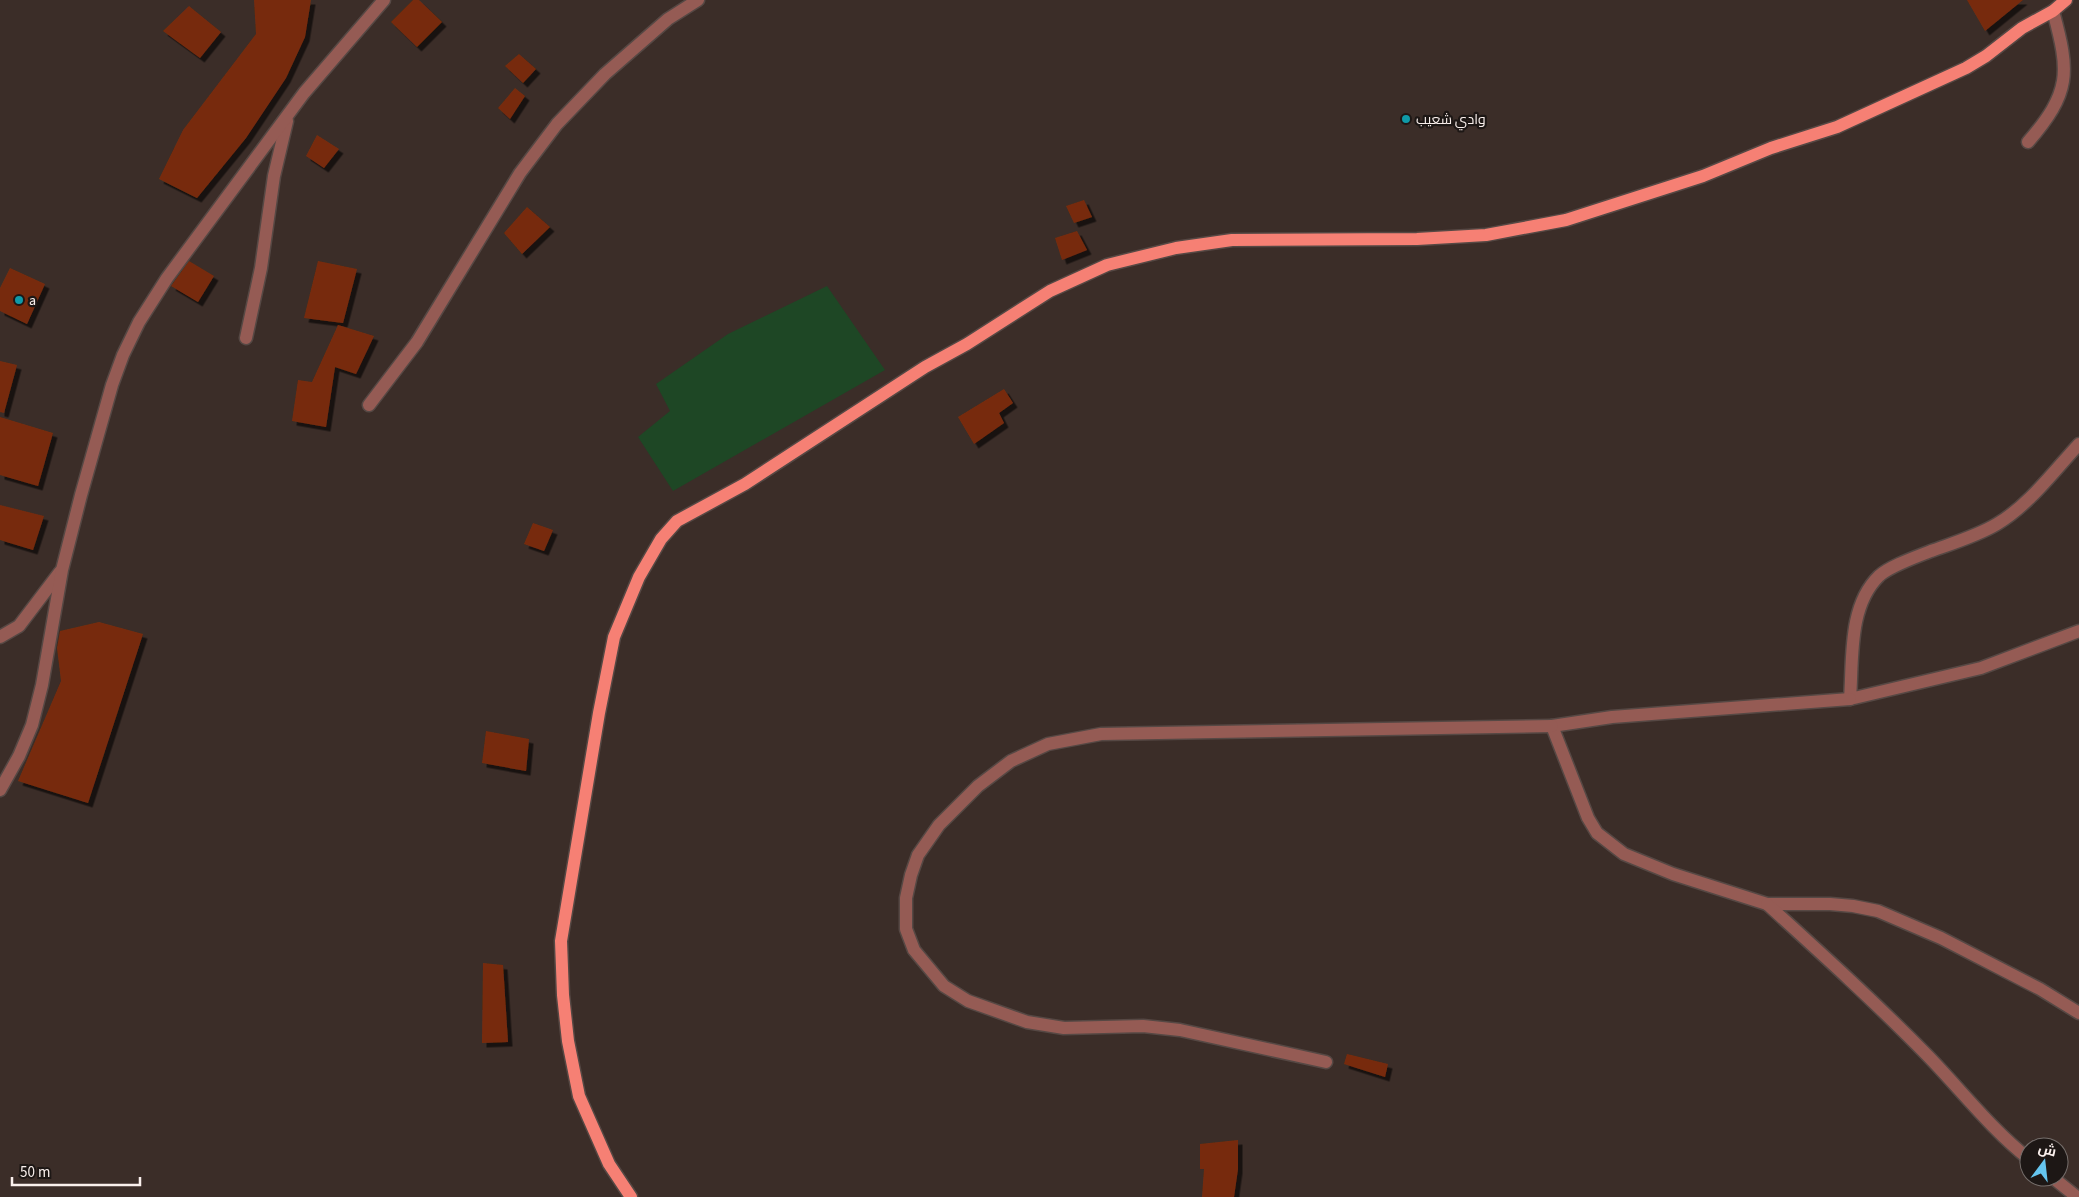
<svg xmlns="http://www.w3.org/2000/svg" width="2079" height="1197" font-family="'Source Sans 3',Cairo,sans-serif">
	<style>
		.green { fill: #1e4725 }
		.building { fill: #772c0c; filter: url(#shadow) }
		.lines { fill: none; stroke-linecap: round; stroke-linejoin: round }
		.minor-casing { stroke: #564844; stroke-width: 15 }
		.major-casing { stroke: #564844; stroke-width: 15 }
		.minor { stroke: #955b54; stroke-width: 12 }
		.major { stroke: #f68074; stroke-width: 12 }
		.culture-dot { fill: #0f9aa8; stroke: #1d1715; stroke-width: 2 }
		.labels { text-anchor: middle; stroke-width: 4.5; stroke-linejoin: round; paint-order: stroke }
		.poi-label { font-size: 14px; fill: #faf0ed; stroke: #1d1715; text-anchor: start }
	</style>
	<defs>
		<filter id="shadow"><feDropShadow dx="4.5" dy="4.5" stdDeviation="0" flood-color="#0009"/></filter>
	</defs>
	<rect width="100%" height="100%" fill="#3b2d28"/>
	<path class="green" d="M827,286L885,370L673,491L638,437L670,411L656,384L728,334Z"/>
	<g class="building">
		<path d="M254,0H311L305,37L286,78L246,138L197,198L159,179L183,130L256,34Z"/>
		<path d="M413,0H419L442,22L417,47L391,22Z"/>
		<path d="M1967,0H2023L1985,31Z"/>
		<path d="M189,6L221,32L200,58L163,31Z"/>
		<path d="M519,54L536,69L523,83L505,66Z"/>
		<path d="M515,88L525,96L510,119L498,108Z"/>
		<path d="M317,135L339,149L324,168L306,156Z"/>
		<path d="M1084,200L1092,217L1074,223L1066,206Z"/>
		<path d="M527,207L550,227L522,254L504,233Z"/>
		<path d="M1077,231L1087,250L1062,260L1055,238Z"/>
		<path d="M189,261L214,276L198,302L171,286Z"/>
		<path d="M318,261L357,269L343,323L304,318Z"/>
		<path d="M10,268L45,284L27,324L0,311V288Z"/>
		<path d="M338,325L374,336L356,374L335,367L326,427L292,421L298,380L312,382Z"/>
		<path d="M0,361L17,365L4,413L0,412Z"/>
		<path d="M1004,389L1013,403L999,413L1004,423L974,444L958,417Z"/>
		<path d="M0,417L53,433L38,486L0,475Z"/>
		<path d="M0,505L44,516L33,550L0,540Z"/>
		<path d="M533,523L553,530L544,551L524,544Z"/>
		<path d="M99,622L143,634L88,803L18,781L61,681L57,648L60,631Z"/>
		<path d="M486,731L529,739L526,771L482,763Z"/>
		<path d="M483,963L503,965L508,1042L482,1043Z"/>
		<path d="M1347,1054L1388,1064L1385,1077L1344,1064Z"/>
		<path d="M1238,1140V1169L1234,1197H1202L1204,1169H1200V1144Z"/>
	</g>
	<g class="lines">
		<defs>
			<g id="minor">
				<path d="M2028,142C2071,92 2070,73 2053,11"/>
				<path d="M246,338L261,268L274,176L287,121"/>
				<path d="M369,405L417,342L520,173L557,124L605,74L668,19L698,0"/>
				<path d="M2079,444C2054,471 2029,505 1997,524C1977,536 1953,543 1931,551C1916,557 1890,566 1879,576C1848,606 1853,659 1850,699L1981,668L2079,631"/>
				<path d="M0,637L19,626L60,572"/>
				<path d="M1850,699L1612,717L1552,726L1588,818L1597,833L1624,854L1673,874L1767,904H1830L1853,906L1878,911L1941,938L2040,989L2079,1013"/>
				<path d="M0,790L19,756L32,725L42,685L62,570L81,495L112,385L123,355L139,322L167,278L304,93L384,0"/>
				<path d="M1767,904C1822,954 1876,1003 1928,1056C1961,1090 1991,1129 2029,1159"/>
				<path d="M1326,1062L1180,1030L1143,1026L1064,1028L1027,1022L968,1001L944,986L914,950L906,929V898L911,875L918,855L939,825L978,786L1011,761L1048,744L1101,734L1552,726"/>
				<path d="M2052,1177L2077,1197"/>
			</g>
			<path id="major" d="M631,1197L609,1164L579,1096L568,1041L563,995L561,941L599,713L614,637L639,577L661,539L677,521L745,484L925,367L967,344L1050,291L1107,265L1176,248L1232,240L1417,239L1486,235L1566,220L1703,176L1771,148L1837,127L1966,68L1986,56L2022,28L2053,11L2066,0"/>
		</defs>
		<use href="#minor" class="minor-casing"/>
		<use href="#major" class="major-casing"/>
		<use href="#minor" class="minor"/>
		<use href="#major" class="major"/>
	</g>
	<g class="culture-dot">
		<circle cx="1406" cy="119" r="5"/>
		<circle cx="19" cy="300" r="5"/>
	</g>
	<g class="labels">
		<g class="poi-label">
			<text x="1416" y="124">وادي شعيب</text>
			<text x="29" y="305">a</text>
		</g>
	</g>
	<g transform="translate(2044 1162) rotate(15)"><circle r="24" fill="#1d1715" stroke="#756e6b"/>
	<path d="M0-4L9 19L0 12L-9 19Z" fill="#65c5ef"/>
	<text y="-8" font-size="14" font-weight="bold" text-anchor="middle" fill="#faf0ed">ش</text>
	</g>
	<path d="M12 1177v8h128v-8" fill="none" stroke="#faf0ed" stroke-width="2.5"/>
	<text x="20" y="1177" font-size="15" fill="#faf0ed" stroke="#1d1715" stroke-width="4" paint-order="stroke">50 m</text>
</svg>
